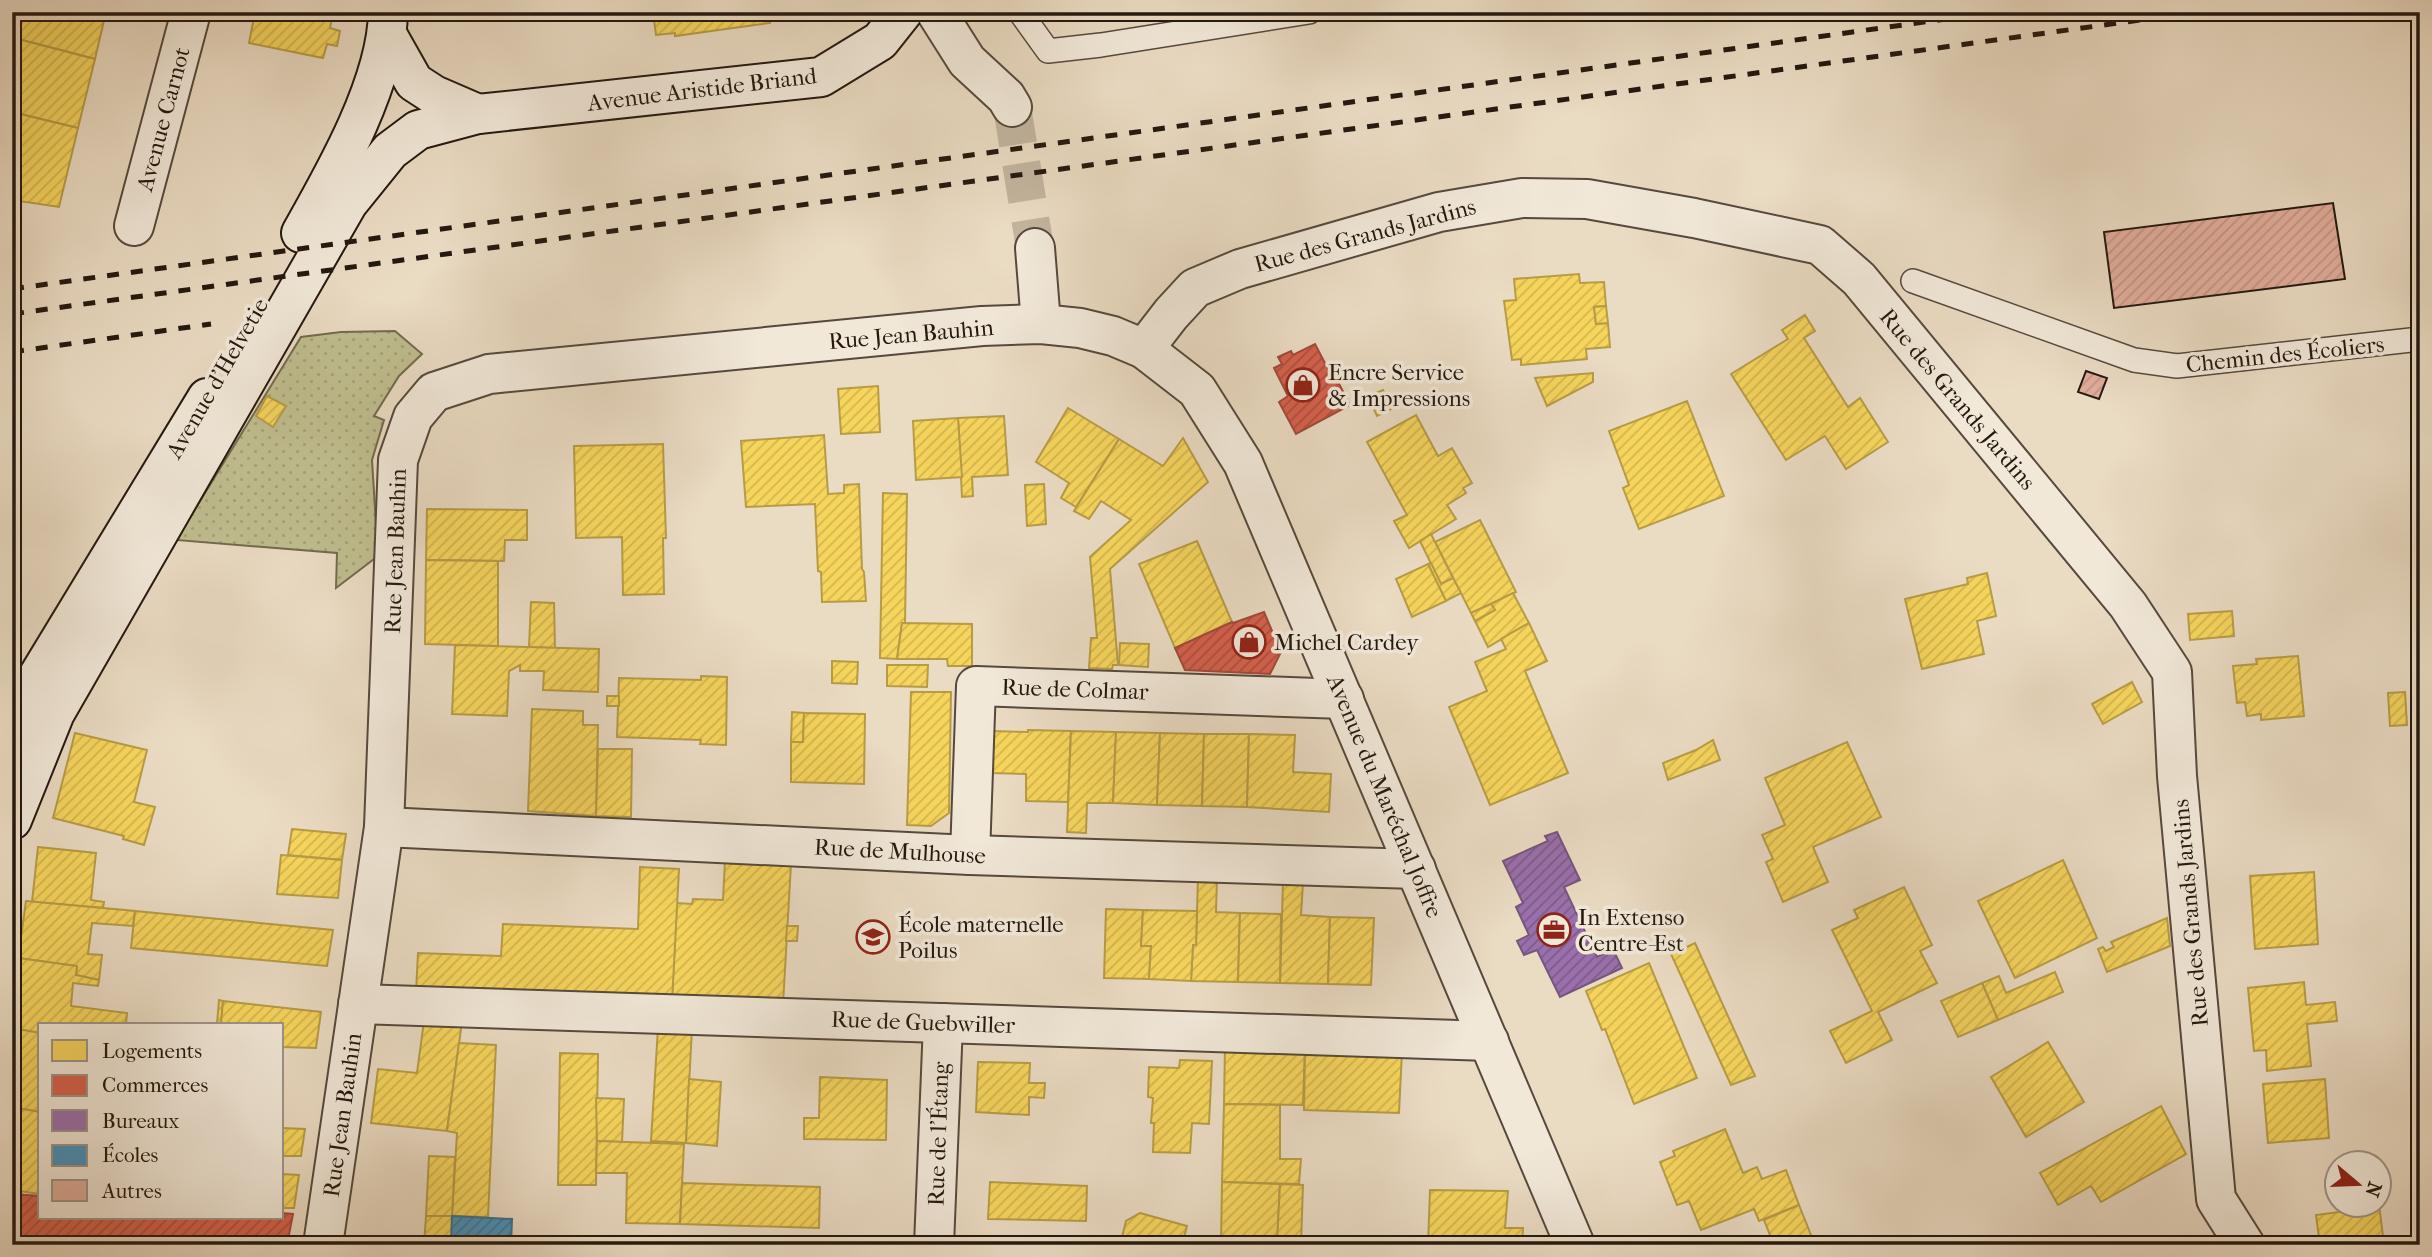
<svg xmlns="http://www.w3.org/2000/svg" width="2432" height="1257" font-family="'IM FELL French Canon',serif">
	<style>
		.park { fill: url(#park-dots); stroke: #726a4e; stroke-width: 2 }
		.homes { fill: url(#homes-hatch); stroke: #b79c45; stroke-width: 2 }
		.shops { fill: url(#shops-hatch); stroke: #a14a3a; stroke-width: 2 }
		.offices { fill: url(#offices-hatch); stroke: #76567c; stroke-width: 2 }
		.schools { fill: url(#schools-hatch); stroke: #3a6e8d; stroke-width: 2 }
		.building { fill: url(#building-hatch); stroke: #24180f; stroke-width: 2 }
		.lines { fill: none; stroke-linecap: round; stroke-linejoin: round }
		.street-tunnel { stroke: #c2b49f; stroke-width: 38; stroke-dasharray: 38 19; stroke-linecap: butt }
		.lane-casing { stroke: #56493c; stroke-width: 26 }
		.street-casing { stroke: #56493c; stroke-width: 42 }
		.secondary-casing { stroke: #24180f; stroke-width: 42 }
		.lane { stroke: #f1e8d8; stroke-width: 23 }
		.street { stroke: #f1e8d8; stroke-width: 38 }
		.secondary { stroke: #f1e8d8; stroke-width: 38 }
		.rail { stroke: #24180f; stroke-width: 5; stroke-dasharray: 12 12; stroke-linecap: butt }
		.labels { text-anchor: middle; stroke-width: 7; stroke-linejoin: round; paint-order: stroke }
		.street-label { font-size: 23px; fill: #24180f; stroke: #f1e8d8 }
		.poi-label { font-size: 23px; fill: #24180f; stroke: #f1e8d8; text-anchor: start }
	</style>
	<defs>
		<pattern id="park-dots" width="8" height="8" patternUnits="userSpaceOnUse" patternTransform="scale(1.75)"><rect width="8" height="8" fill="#bfbd8e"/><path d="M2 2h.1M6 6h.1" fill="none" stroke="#a4a279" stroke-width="1.8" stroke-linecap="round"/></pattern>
		<pattern id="homes-hatch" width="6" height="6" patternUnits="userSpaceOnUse" patternTransform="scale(1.75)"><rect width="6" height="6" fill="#f6d55c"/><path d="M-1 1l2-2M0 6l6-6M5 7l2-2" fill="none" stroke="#d3b64f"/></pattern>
		<pattern id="shops-hatch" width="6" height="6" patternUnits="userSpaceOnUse" patternTransform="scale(1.75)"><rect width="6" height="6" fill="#d6604d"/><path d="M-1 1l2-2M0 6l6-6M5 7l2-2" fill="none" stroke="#ad4e3e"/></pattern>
		<pattern id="offices-hatch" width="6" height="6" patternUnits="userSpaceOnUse" patternTransform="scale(1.75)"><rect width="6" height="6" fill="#9970ab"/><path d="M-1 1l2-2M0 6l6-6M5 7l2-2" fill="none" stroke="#7d5b8a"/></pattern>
		<pattern id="schools-hatch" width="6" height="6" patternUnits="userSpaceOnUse" patternTransform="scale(1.75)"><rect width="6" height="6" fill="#4393c3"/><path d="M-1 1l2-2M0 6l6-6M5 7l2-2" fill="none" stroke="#38779d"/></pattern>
		<pattern id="building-hatch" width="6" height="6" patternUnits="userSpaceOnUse" patternTransform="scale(1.75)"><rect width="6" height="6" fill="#e1ad9b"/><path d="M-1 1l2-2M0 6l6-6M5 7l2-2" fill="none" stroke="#c19484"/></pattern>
	</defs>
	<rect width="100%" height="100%" fill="#eadbc3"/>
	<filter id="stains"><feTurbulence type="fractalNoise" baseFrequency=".00286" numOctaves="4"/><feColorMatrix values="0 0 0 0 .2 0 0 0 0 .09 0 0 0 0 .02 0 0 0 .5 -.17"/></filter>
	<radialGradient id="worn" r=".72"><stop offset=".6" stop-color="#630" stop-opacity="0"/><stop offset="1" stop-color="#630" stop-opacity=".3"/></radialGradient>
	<path class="park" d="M395,331L422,354L399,376L374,416L384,420L372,460L378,556L336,588L337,553L176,540L301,337L341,332Z"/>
	<g class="homes">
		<path d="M24,12H106L95,59L18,39Z"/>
		<path d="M255,12H333L330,28L340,31L337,46L327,44L323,58L249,43Z"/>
		<path d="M653,12H769L770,23L675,36V33L656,35Z"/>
		<path d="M18,39L95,59L78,128L12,112V61Z"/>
		<path d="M12,112L78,128L59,207L12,200Z"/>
		<path d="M1579,274L1580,283L1604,282L1606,306L1594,307L1596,324L1608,323L1610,347L1586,349L1587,359L1521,365V359L1512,360L1504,301L1516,300L1514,279Z"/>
		<path d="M1606,306L1608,323L1596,324L1594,307Z"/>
		<path d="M1805,315L1815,331L1804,338L1848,407L1860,398L1888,442L1846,469L1825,436L1786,460L1731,374L1788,339L1782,330Z"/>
		<path d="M1593,373V382L1547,406L1535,378Z"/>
		<path d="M878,386L880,432L841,434L838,389Z"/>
		<path d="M1383,390L1391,409L1377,416L1368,396Z"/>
		<path d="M267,396L286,406L273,427L256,416Z"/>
		<path d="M1687,401L1724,496L1639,529L1623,488L1629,485L1609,431Z"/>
		<path d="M1068,408L1119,439L1076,507L1061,498L1069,483L1036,462Z"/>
		<path d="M1416,415L1438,456L1452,448L1472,483L1463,488L1466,493L1447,505L1456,519L1409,548L1394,521L1407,515L1367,442Z"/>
		<path d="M1004,416L1008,475L972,477L973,496L962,497L958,418Z"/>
		<path d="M958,418L962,477L916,480L913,421Z"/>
		<path d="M824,435L828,494L844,493V485L859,484L862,569L864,572L866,601L822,602L821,572L818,571L815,504L746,507L741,441Z"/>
		<path d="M1183,438L1208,482L1110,569L1118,665H1113L1112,669L1089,668L1091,638H1097L1090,557L1131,520L1101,501L1089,519L1074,511L1119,439L1163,466Z"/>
		<path d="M663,444L666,538H663L664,594L623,595L622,537L576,538L574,446Z"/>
		<path d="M1044,484L1046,524L1027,526L1025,485Z"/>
		<path d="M883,493L907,494L905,623H902L897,659L880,658Z"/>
		<path d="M427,509L527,510V540H505L504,561L426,560Z"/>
		<path d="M1480,520L1516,592L1471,613L1435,542Z"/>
		<path d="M1431,534L1453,578L1441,584L1420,541Z"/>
		<path d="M1197,541L1232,622L1175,648L1139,564Z"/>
		<path d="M426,560L498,561V646L425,644Z"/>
		<path d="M1431,563L1441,584L1453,578L1461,593L1446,601L1428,564Z"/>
		<path d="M1428,564L1446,601L1412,617L1396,579Z"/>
		<path d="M1987,573L1996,616L1977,621L1984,654L1922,669L1905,599L1968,584L1967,578Z"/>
		<path d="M1513,593L1529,623L1488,647L1475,621L1495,610L1491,604Z"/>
		<path d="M531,602L554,603L555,648L529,647Z"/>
		<path d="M1491,604L1495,610L1475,621L1471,613Z"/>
		<path d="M2232,611L2234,636L2190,640L2188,614Z"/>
		<path d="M902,623L972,624V666H948L947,659H897Z"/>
		<path d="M1529,623L1547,661L1525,671L1568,773L1490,805L1449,707L1487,691L1475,662L1506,649L1501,639Z"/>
		<path d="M1120,643L1149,644L1148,667L1119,665Z"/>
		<path d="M455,645L599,649L598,692L543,690L544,671H520V665L509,671L507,716L452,714Z"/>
		<path d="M2298,656L2304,716L2261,720V714L2247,716L2245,702L2237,703L2233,666L2257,664L2256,659Z"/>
		<path d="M832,661L858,662L857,684L832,683Z"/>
		<path d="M887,665H928L927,687L887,686Z"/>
		<path d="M701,676L727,677L726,745L700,744L701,740L617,737L619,678L701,680Z"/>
		<path d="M2132,682L2142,702L2103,724L2092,704Z"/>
		<path d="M911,692H951L949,813L931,826L907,825Z"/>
		<path d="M2405,692L2407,725L2390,726L2388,693Z"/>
		<rect x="607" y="696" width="12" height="10"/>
		<path d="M532,709L583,711V725H598L596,816L528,811Z"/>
		<path d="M792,712L804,713L803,742H791Z"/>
		<path d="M804,713L865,714L864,784L791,782V742H803Z"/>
		<path d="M1028,730L1071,731L1068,802L1026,801V774L991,773L993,731L1028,732Z"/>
		<path d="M1071,731L1116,732L1113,803H1087L1086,833L1067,832Z"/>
		<path d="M1116,732L1160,733L1157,805L1113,803Z"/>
		<path d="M75,733L147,750L134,802L155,807L144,845L123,839L124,836L53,818Z"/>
		<path d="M1160,733L1204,734L1202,806L1157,805Z"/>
		<path d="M1204,734H1249L1247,807L1202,806Z"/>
		<path d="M1249,734L1295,735L1293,772L1331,774L1329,812L1247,807Z"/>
		<path d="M1713,740L1720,760L1668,780L1663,763L1696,750Z"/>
		<path d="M1847,742L1881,817L1813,847L1828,882L1783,902L1766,862L1773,859L1762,835L1785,825L1765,778Z"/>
		<path d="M598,749H632L631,817L596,816Z"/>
		<path d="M292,829L346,834L342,860L288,855Z"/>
		<path d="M38,847L96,853L91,900L104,902L103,908L32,902Z"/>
		<path d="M281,855L342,860L338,898L277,894Z"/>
		<path d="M2063,860L2097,938L2015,978L1978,901Z"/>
		<path d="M725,861L791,864L783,1005L672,1001L677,903L692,904L693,899L723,900Z"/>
		<path d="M640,867L679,869L672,1001L416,992L418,953L501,956L503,924L638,929Z"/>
		<path d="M2314,872L2318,944L2255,949L2250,876Z"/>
		<path d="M1198,878L1217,879L1216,912L1240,913L1238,982L1191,981L1193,945H1196Z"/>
		<path d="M1283,882H1303L1301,915L1330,917L1328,984L1280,983Z"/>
		<path d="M1904,887L1932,945L1920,951L1937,983L1878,1012L1892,1040L1846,1063L1830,1031L1872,1011L1832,930L1858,918L1854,910Z"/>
		<path d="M26,901L135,911L133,926L92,923L88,954L102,955L99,980L76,975L77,966L18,958Z"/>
		<path d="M1106,909L1143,910L1141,946H1151L1149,979L1104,978Z"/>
		<path d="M1143,910L1197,911L1196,945H1193L1191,981L1149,979L1151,946H1141Z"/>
		<path d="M135,911L333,930L327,966L131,948Z"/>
		<path d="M1240,913L1281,914L1280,983L1238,982Z"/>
		<path d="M1330,917L1374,918L1371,985L1328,984Z"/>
		<path d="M2167,918L2170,946L2107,972L2098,949L2103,947L2106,951L2114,947L2111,942Z"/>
		<path d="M787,926H798L797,941H786Z"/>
		<path d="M1695,943L1755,1076L1731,1085L1671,954Z"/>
		<path d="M18,958L77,966L76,975L99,980L98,986L73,983L71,1006L127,1013L126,1024H40V1033L12,1028V993Z"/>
		<path d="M1649,963L1697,1078L1634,1104L1605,1029L1602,1030L1586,991Z"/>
		<path d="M2055,972L2063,992L1998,1020L1982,983L1999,976L2006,993Z"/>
		<path d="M2304,982L2306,1005L2335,1002L2337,1021L2307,1024L2311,1066L2267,1071L2266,1050L2254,1051L2248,988Z"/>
		<path d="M1982,983L1998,1020L1958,1037L1941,1001Z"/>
		<path d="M219,1000L223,1001L221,1024H217Z"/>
		<path d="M223,1001L321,1012L316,1048L282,1047V1024H221Z"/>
		<path d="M424,1021L462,1022L447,1131L371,1123L378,1069L417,1073Z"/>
		<path d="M12,1028L40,1033V1112L12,1107Z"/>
		<path d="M658,1028H692L686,1143L651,1141Z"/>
		<path d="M2048,1042L2084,1102L2026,1137L1991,1077Z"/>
		<path d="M459,1043L496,1045L488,1217L452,1216L457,1133L447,1131Z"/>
		<path d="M1225,1046L1305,1049L1303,1105L1224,1104Z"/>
		<path d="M1305,1049L1402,1051L1399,1113L1304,1110Z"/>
		<path d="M560,1053L598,1054L596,1185H558Z"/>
		<path d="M1180,1060L1212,1061L1209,1124L1192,1123L1190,1153L1153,1152L1154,1123H1151L1153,1098L1148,1097L1149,1067L1179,1068Z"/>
		<path d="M978,1062L1030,1063L1029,1083H1045L1044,1098L1029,1097V1115L976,1112Z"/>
		<path d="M820,1077L887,1080L886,1140L804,1139V1118H819Z"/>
		<path d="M689,1079L721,1082L717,1146L686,1143Z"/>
		<path d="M2325,1079L2329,1138L2268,1143L2263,1084Z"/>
		<path d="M596,1098L624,1099L622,1142L597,1141Z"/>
		<path d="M1224,1104L1280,1105V1159H1301L1299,1184L1222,1182Z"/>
		<path d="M2161,1106L2186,1154L2101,1202L2091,1186L2058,1205L2040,1173Z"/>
		<path d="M12,1107L40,1112V1194L12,1190Z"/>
		<path d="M282,1128L305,1129L301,1156H282Z"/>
		<path d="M1725,1129L1743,1173L1757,1167L1762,1179L1786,1170L1799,1205L1759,1221L1754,1209L1701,1230L1689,1201L1677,1205L1660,1162L1675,1156L1673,1151Z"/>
		<path d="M597,1141L684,1144L680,1224L626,1223L627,1173H596Z"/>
		<path d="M429,1156L455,1157L452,1216H426Z"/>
		<path d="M282,1174L299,1175L294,1208H282Z"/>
		<path d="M990,1182L1087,1186L1086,1221L988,1219Z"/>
		<path d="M1222,1182L1280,1184L1277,1243L1221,1244Z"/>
		<path d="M682,1183L820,1187L819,1228L680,1224Z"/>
		<path d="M1280,1184L1303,1185L1301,1245H1257L1277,1243Z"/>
		<path d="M1430,1190L1508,1191L1505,1228H1523L1522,1243L1525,1245H1428Z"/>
		<path d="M2346,1204H2379L2384,1245H2320L2316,1215L2347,1211Z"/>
		<path d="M1799,1205L1815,1245H1774L1764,1220Z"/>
		<path d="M1140,1213L1187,1226L1182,1245H1120L1126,1221Z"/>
		<path d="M426,1216H452L451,1245H424Z"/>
	</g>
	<g class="shops">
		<path d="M1315,344L1329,371L1332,370L1350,405L1296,434L1279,402L1288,396L1274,368L1282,364L1278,357L1291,351L1293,355Z"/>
		<path d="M1264,612L1281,652L1270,674L1185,670L1175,648L1232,622L1233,623Z"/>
		<path d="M12,1194L40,1196V1217H282V1213L293,1214L287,1245H12Z"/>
	</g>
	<path class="offices" d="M1557,832L1580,880L1564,887L1597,957L1613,949L1622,968L1560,997L1537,950L1524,955L1517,941L1529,935L1516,907L1523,903L1503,861L1548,841L1545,836Z"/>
	<path class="schools" d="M452,1216L512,1219L511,1245H451Z"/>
	<g class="building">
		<path d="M2333,203L2345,279L2114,308L2104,232Z"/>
		<path d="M2086,371L2107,378L2099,399L2078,392Z"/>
	</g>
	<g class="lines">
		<path class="street-tunnel" d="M1012,107L1035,248"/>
		<defs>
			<g id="lane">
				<path d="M1020,12L1048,51L1101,45L1309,12"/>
				<path d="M1913,281L2134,360L2177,366L2420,339"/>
			</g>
			<g id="street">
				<path d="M936,12L967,61L1006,97L1012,107"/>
				<path d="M134,226L191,12"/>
				<path d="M1035,248L1041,324"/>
				<path d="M1144,349L1171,314L1195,288L1240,269L1439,212L1522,198L1587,199L1694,218L1820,245L1859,279L2128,605L2172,672L2177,776L2216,1199L2245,1245"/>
				<path d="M384,827L970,855L1416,869"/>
				<path d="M970,855L976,686L1344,699"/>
				<path d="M358,1004L1489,1041"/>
				<path d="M323,1245L384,827L398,460L413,417L434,392L489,374L982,326L1041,324L1080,328L1113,336L1144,349L1197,390L1243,463L1575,1245"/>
				<path d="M934,1245L943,1023"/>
			</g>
			<g id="secondary">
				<path d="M388,36L414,82L434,95L478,114"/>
				<path d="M301,233C335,173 387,82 388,12"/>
				<path d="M12,730L26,696L207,398"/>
				<path d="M12,820L55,713L348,203L390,151L418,130L478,114L821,77L880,41L903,12"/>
			</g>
		</defs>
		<use href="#lane" class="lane-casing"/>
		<use href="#street" class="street-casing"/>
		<use href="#secondary" class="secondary-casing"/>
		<use href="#lane" class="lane"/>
		<use href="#street" class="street"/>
		<use href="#secondary" class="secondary"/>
		<g class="rail">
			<path d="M12,289L1996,12"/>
			<path d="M12,314L2198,12"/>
			<path d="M12,352L211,324"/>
		</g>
	</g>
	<defs>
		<symbol id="shop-ring" viewBox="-11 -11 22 22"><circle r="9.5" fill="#f1e8d8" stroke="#8f2418" stroke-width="1.5"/><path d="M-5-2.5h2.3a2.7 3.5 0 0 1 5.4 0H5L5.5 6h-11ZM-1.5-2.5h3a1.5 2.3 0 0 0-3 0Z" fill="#8f2418"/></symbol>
		<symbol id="office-ring" viewBox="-11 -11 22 22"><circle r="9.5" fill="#f1e8d8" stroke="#8f2418" stroke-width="1.5"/><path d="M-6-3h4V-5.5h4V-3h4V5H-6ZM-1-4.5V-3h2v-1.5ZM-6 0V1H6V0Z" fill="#8f2418"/></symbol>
		<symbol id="school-ring" viewBox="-11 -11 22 22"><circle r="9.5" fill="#f1e8d8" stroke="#8f2418" stroke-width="1.5"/><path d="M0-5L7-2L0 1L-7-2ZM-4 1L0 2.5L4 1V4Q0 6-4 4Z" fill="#8f2418"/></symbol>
	</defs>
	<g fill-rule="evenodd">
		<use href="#shop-ring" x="1284" y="366" width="38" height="38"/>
		<use href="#shop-ring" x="1230" y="623" width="38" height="38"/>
		<use href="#office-ring" x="1535" y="911" width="38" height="38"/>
		<use href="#school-ring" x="854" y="918" width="38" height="38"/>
	</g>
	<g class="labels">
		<g class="street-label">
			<text transform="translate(702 89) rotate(-7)" y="8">Avenue Aristide Briand</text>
			<text transform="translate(163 119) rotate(-75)" y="8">Avenue Carnot</text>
			<text transform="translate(1365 235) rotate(-15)" y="8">Rue des Grands Jardins</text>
			<text transform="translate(911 334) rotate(-5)" y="8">Rue Jean Bauhin</text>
			<text transform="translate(2285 354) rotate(-6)" y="8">Chemin des Écoliers</text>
			<text transform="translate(217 378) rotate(-60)" y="8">Avenue d'Helvetie</text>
			<text transform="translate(1958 399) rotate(50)" y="8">Rue des Grands Jardins</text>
			<text transform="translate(395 551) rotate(-88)" y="8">Rue Jean Bauhin</text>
			<text transform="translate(1075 689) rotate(2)" y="8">Rue de Colmar</text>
			<text transform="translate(1385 796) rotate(67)" y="8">Avenue du Maréchal Joffre</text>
			<text transform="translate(900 851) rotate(3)" y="8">Rue de Mulhouse</text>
			<text transform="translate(2190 913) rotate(-95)" y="8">Rue des Grands Jardins</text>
			<text transform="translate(923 1022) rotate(2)" y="8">Rue de Guebwiller</text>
			<text transform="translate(342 1115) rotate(-82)" y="8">Rue Jean Bauhin</text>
			<text transform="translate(938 1134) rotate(-88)" y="8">Rue de l'Étang</text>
		</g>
		<g class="poi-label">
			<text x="1328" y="380">Encre Service<tspan x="1328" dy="26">&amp; Impressions</tspan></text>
			<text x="1274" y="650">Michel Cardey</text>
			<text x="1578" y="925">In Extenso<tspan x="1578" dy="26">Centre-Est</tspan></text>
			<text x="898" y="932">École maternelle<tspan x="898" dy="26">Poilus</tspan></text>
		</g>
	</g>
	<rect width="2432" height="1257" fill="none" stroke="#eadbc3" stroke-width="42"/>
	<rect x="14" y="14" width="2404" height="1229" fill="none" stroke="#24180f" stroke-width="3.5"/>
	<rect x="21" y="21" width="2390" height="1215" fill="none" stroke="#24180f" stroke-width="2"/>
	<rect x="38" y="1023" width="245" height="196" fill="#f1e8d8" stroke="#9f9588" stroke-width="2"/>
	<rect x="52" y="1040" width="35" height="21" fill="#f6d55c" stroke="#9f9588" stroke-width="2"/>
	<text x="102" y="1058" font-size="21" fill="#24180f">Logements</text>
	<rect x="52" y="1075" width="35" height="21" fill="#d6604d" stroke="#9f9588" stroke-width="2"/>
	<text x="102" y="1092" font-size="21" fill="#24180f">Commerces</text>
	<rect x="52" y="1110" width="35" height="21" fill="#9970ab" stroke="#9f9588" stroke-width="2"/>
	<text x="102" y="1128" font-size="21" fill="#24180f">Bureaux</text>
	<rect x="52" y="1145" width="35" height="21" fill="#4393c3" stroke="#9f9588" stroke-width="2"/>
	<text x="102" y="1162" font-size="21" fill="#24180f">Écoles</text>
	<rect x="52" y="1180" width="35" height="21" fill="#e1ad9b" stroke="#9f9588" stroke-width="2"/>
	<text x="102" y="1198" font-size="21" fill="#24180f">Autres</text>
	<g transform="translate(2358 1184) rotate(109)"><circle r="33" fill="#f1e8d8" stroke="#9f9588" stroke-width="2"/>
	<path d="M0-5L12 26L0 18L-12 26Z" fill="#8f2418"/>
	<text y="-10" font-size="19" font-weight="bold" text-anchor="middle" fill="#24180f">N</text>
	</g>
	<rect width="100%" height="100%" filter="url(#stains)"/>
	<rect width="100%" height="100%" fill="url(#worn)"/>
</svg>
